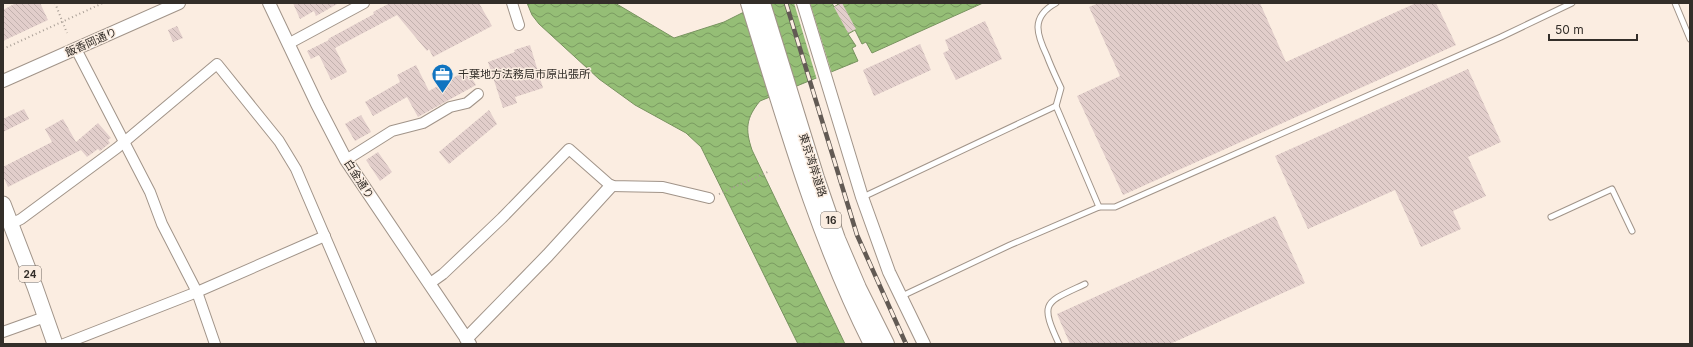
<svg xmlns="http://www.w3.org/2000/svg" width="1693" height="347" font-family="Inter,'Noto Sans JP',sans-serif">
	<style>
		.water { fill: url(#water-waves); stroke: #78935f }
		.pier { fill: #fbede1 }
		.building { fill: url(#building-back-hatch) }
		.lines { fill: none; stroke-linecap: round; stroke-linejoin: round }
		.service-casing { stroke: #a19489; stroke-width: 7 }
		.minor-casing { stroke: #a19489; stroke-width: 12 }
		.tertiary-casing { stroke: #a19489; stroke-width: 14 }
		.primary-casing { stroke: #a19489; stroke-width: 17 }
		.trunk-casing { stroke: #a19489; stroke-width: 18 }
		.path { stroke: #a99f96; stroke-width: 2; stroke-dasharray: 1 3; stroke-linecap: butt }
		.service { stroke: #fff; stroke-width: 5 }
		.minor { stroke: #fff; stroke-width: 10 }
		.tertiary { stroke: #fff; stroke-width: 12 }
		.primary { stroke: #fff; stroke-width: 15 }
		.trunk { stroke: #fff; stroke-width: 16 }
		.rail-casing { stroke: #625a54; stroke-width: 4.5 }
		.rail { stroke: #fbede1; stroke-width: 3; stroke-dasharray: 9; stroke-linecap: butt }
		.labels { text-anchor: middle; stroke-width: 3; stroke-linejoin: round; paint-order: stroke }
		.shield { fill: #fbede1; stroke: #6f6760; stroke-width: 1 }
		.shield-label { font-size: 10px; font-weight: bold; fill: #332e29 }
		.street-label { font-size: 11px; fill: #332e29; stroke: #fbede1 }
		.poi-label { font-size: 11px; fill: #332e29; stroke: #fbede1; text-anchor: start }
	</style>
	<defs>
		<pattern id="water-waves" width="16" height="10" patternUnits="userSpaceOnUse"><rect width="16" height="10" fill="#95be76"/><path d="M0 5q4-4 8 0t8 0" fill="none" stroke="#7a9b61"/></pattern>
		<pattern id="building-back-hatch" width="6" height="6" patternUnits="userSpaceOnUse"><rect width="6" height="6" fill="#e2cecb"/><path d="M-1 5l2 2M0 0l6 6M5-1l2 2" fill="none" stroke="#c2b1ae"/></pattern>
	</defs>
	<rect width="100%" height="100%" fill="#fbede1"/>
	<path class="water" d="M527,3H615L674,38L724,22L762,3H832L834,7L840,3H983L872,53L866,42L862,44L855,30L848,34L856,46L852,48L858,61L760,101C746,118 745,129 752,150L845,344H798L701,147L686,133L635,105L599,79L539,24L532,15Z"/>
	<path class="pier" d="M794,3H810L832,74L817,80Z"/>
	<g class="building">
		<path d="M16,3H40L48,20L3,41V10Z"/>
		<path d="M293,3H339L316,16L314,11L300,19Z"/>
		<path d="M390,3H479L492,26L433,57L429,49L427,51L397,15L335,48L347,72L331,80L319,55L311,59L307,51L329,40L328,39L374,14L373,12Z"/>
		<path d="M842,3L856,29L848,33L834,7Z"/>
		<path d="M1099,3H1260L1286,62L1416,3H1436L1456,45L1123,195L1077,96L1120,76L1089,7Z"/>
		<path d="M985,21L1002,59L956,80L943,53L949,50L945,40Z"/>
		<path d="M177,26L183,38L173,42L168,30Z"/>
		<path d="M920,44L931,70L874,96L863,70Z"/>
		<path d="M530,45L543,88L515,97L517,103L503,108L488,62L515,52L514,50Z"/>
		<path d="M416,65L429,91L467,70L476,85L418,117L407,97L373,116L365,102L400,82L397,75Z"/>
		<path d="M1468,69L1501,142L1468,157L1486,196L1453,211L1461,229L1421,247L1395,190L1308,229L1275,156Z"/>
		<path d="M24,109L29,119L3,132V119Z"/>
		<path d="M489,110L497,124L449,164L439,152Z"/>
		<path d="M361,115L371,132L355,141L345,124Z"/>
		<path d="M63,119L76,142L98,123L111,138L108,140L110,143L100,151L98,149L87,157L81,150L8,187L3,176V167L52,142L45,129Z"/>
		<path d="M378,152L392,172L380,181L366,160Z"/>
		<path d="M1275,216L1305,283L1170,344H1070L1057,314Z"/>
	</g>
	<g class="lines">
		<defs>
			<g id="service">
				<path d="M1056,3C1030,17 1037,35 1047,56C1051,67 1056,77 1061,88L1056,106L1099,207"/>
				<path d="M1675,3L1690,39"/>
				<path d="M863,197L1056,106"/>
				<path d="M1551,217L1612,189L1632,231"/>
				<path d="M902,296L1010,245L1099,207H1115L1501,37L1572,3"/>
				<path d="M1059,344C1039,301 1045,303 1085,284"/>
			</g>
			<g id="minor">
				<path d="M512,3L519,25"/>
				<path d="M288,44L364,3"/>
				<path d="M76,49L150,192L162,224L197,292L215,344"/>
				<path d="M346,160L392,131L423,123L450,107L467,103L478,94"/>
				<path d="M11,224L21,219L117,148L217,64L279,141L296,169L371,344"/>
				<path d="M429,284L443,274L502,218L569,149L611,186L663,187L709,198"/>
				<path d="M3,332L45,317"/>
				<path d="M64,344L197,292L325,236"/>
			</g>
			<g id="tertiary">
				<path d="M269,3L317,104L346,160L470,344"/>
				<path d="M803,3L862,197L889,272L924,344"/>
				<path d="M3,81L179,3"/>
				<path d="M466,339L548,255L611,186"/>
			</g>
			<path id="primary" d="M3,204L35,287L55,344"/>
			<g id="trunk">
				<path d="M749,3C785,119 817,235 872,344"/>
				<path d="M762,3L816,178L837,239L858,288L886,344"/>
			</g>
		</defs>
		<use href="#service" class="service-casing"/>
		<use href="#minor" class="minor-casing"/>
		<use href="#tertiary" class="tertiary-casing"/>
		<use href="#primary" class="primary-casing"/>
		<use href="#trunk" class="trunk-casing"/>
		<g class="path">
			<path d="M55,3L67,33"/>
			<path d="M3,49L103,3"/>
			<path d="M719,194L770,171"/>
		</g>
		<use href="#service" class="service"/>
		<use href="#minor" class="minor"/>
		<use href="#tertiary" class="tertiary"/>
		<use href="#primary" class="primary"/>
		<use href="#trunk" class="trunk"/>
		<defs>
			<path id="rail" d="M786,3L857,235L906,344"/>
		</defs>
		<use href="#rail" class="rail-casing"/>
		<use href="#rail" class="rail"/>
	</g>
	<defs>
		<symbol id="office-pin" viewBox="-11 -11 22 30"><path d="M0 17L-7.5 6A9.5 9.5 0 1 1 7.5 6Z" fill="#1074c0" stroke="#fbede1"/><path d="M-6-3h4V-5.5h4V-3h4V5H-6ZM-1-4.5V-3h2v-1.5ZM-6 0V1H6V0Z" fill="#fff"/></symbol>
	</defs>
	<g fill-rule="evenodd">
		<use href="#office-pin" x="430" y="62" width="25" height="34"/>
	</g>
	<g class="labels">
		<g class="shield">
			<rect x="821" y="212" width="20" height="16" rx="3"/>
			<rect x="19" y="266" width="22" height="16" rx="3"/>
		</g>
		<g class="shield-label">
			<text x="831" y="224">16</text>
			<text x="30" y="278">24</text>
		</g>
		<g class="street-label">
			<text transform="translate(91 42) rotate(-24)" y="4">飯香岡通り</text>
			<text transform="translate(813 165) rotate(72)" y="4">東京湾岸道路</text>
			<text transform="translate(359 179) rotate(57)" y="4">白金通り</text>
		</g>
		<g class="poi-label">
			<text x="458" y="78">千葉地方法務局市原出張所</text>
		</g>
	</g>
	<rect width="1693" height="347" fill="none" stroke="#332e29" stroke-width="8"/>
	<path d="M1549 34v6h88v-6" fill="none" stroke="#332e29" stroke-width="2"/>
	<text x="1555" y="34" font-size="12" fill="#332e29" stroke="#fbede1" stroke-width="3" paint-order="stroke">50 m</text>
</svg>
